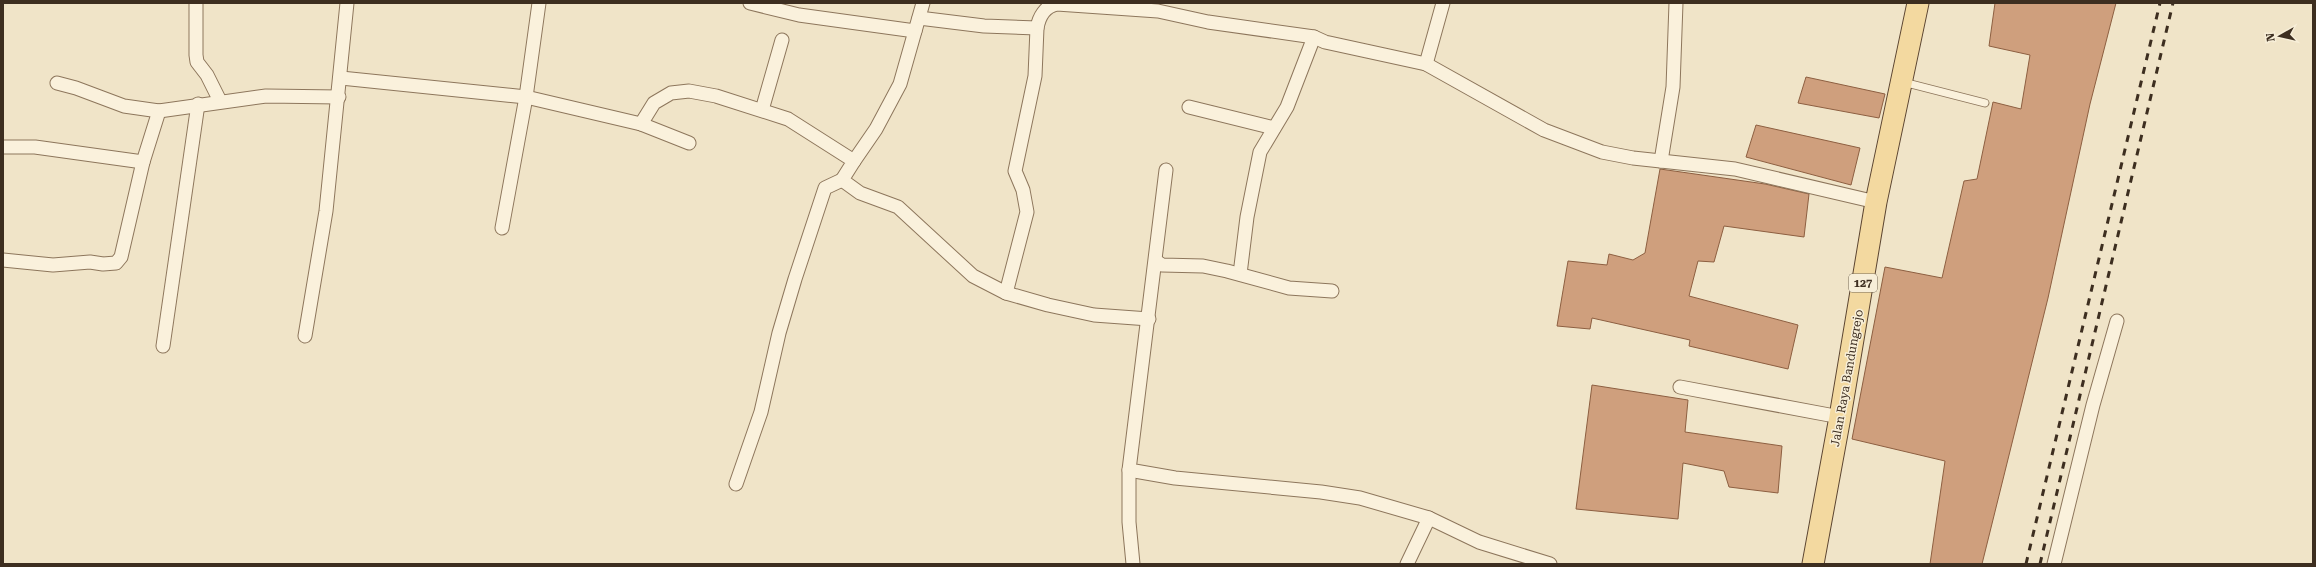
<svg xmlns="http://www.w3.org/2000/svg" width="2316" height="567" font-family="'Roboto Serif',serif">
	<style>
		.building { fill: #cf9f7d; stroke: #8d5f41 }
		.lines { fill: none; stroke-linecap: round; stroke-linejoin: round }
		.service-casing { stroke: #8d765c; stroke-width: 9 }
		.minor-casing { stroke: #8d765c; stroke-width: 15 }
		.primary-casing { stroke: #5b4430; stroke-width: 23 }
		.service { stroke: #faf1dc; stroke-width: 7 }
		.minor { stroke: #faf1dc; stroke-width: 13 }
		.primary { stroke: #f3d9a0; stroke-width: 21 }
		.rail { stroke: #3d2e20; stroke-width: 3; stroke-dasharray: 7 7; stroke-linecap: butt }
		.labels { text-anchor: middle; stroke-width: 3; stroke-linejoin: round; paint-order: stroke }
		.shield { fill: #f7eed8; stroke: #756857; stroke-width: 1 }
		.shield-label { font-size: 11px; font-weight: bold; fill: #3d2e20 }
		.street-label { font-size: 12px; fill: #3d2e20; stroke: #f7eed8 }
	</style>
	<rect width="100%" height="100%" fill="#f0e4c8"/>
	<g class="building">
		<path d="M1995,3H2116L2090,104L2048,298L1982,564H1930L1945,461L1852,439L1885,267L1942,278L1964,181L1977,179L1993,102L2021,109L2030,55L1989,46Z"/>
		<path d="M1806,77L1885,94L1879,118L1798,103Z"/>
		<path d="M1756,125L1860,148L1851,185L1746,157Z"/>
		<path d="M1660,169L1765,184L1809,194L1804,237L1724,226L1714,262L1698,261L1689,296L1798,325L1788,369L1689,346L1690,340L1592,318L1590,329L1557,326L1568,261L1607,265L1609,254L1633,260L1645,253Z"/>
		<path d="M1592,385L1688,400L1685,432L1782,446L1778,493L1729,487L1724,471L1683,463L1678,519L1576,509Z"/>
	</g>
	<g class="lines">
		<defs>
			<path id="service" d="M1903,82L1985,103"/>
			<g id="minor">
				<path d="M196,3V55L197,62L207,75L220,101"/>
				<path d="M750,3L799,15L915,31"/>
				<path d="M919,18L984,26L1037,28C1039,17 1045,6 1057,4L1158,11L1208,22L1314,37L1325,42L1426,64L1544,130L1602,152L1633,158L1735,169L1876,202"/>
				<path d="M1426,64L1443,3"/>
				<path d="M341,78L526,97L641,124L689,143"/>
				<path d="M57,83L76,88L124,106L159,111L266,96L339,97"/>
				<path d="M1189,107L1274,128"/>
				<path d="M762,110L782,40"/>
				<path d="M641,124L654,103L671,93L689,91L716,96L788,119L854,161L842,180L860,193L898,207L973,276L1006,293L1048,305L1094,315L1149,319"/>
				<path d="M3,147H35L143,162L159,111"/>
				<path d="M854,161L876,129L900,84L923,3"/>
				<path d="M1661,161L1673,87L1676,3"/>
				<path d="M1166,170L1129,470L1175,478L1321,492L1360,498L1429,518L1479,542L1550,564"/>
				<path d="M502,228L526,97L539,3"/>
				<path d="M3,260L53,265L90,262L103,264L116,263L121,257L143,162"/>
				<path d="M1156,261L1162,265L1203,266L1227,271L1289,288L1332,291"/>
				<path d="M1240,274L1247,217L1260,152L1287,107L1314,37"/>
				<path d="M1006,293L1027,212L1023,190L1015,171L1035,76L1037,28"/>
				<path d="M305,336L326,211L347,3"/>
				<path d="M163,346L198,104"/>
				<path d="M1680,387L1840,417"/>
				<path d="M1129,470V522L1133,564"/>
				<path d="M736,484L761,412L779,333L795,279L825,188L842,180"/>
				<path d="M1407,564L1429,518"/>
				<path d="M2054,564L2093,405L2117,321"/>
			</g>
			<path id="primary" d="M1813,564L1840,417L1876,202L1918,3"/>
		</defs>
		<use href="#service" class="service-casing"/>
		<use href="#minor" class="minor-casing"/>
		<use href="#primary" class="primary-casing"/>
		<use href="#service" class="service"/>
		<use href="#minor" class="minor"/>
		<use href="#primary" class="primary"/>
		<g class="rail">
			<path d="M2026,564L2160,3"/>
			<path d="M2040,564L2173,3"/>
		</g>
	</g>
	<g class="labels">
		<rect class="shield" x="1849" y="274" width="28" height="18" rx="3"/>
		<g class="shield-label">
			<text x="1863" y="287">127</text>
		</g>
		<g class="street-label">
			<text transform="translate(1847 378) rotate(-80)" y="4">Jalan Raya Bandungrejo</text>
		</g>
	</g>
	<rect width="2316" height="567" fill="none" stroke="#3d2e20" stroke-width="8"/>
	<g transform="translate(2280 36) rotate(262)" stroke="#f7eed8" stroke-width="3" paint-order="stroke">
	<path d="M0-3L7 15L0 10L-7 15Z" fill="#3d2e20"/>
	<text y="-6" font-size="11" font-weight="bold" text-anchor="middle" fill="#3d2e20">N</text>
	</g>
</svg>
